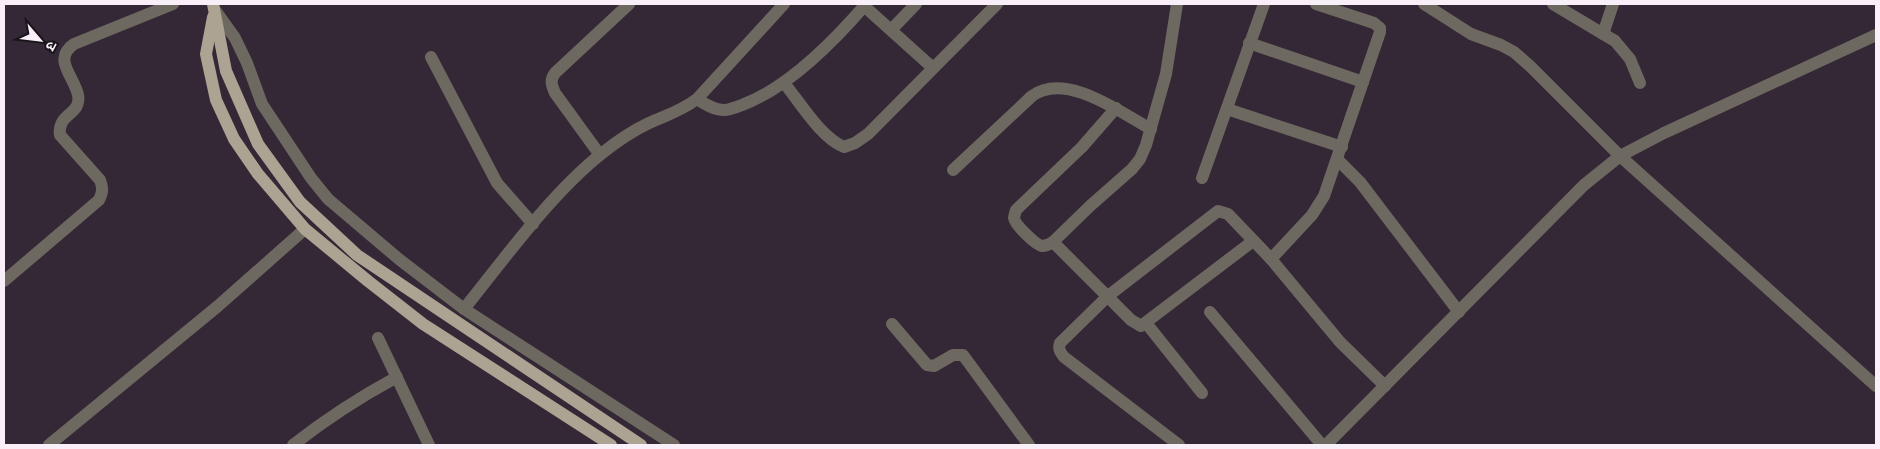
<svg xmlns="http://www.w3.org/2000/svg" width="1880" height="449" font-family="'Fira Sans Condensed','Noto Sans Devanagari',sans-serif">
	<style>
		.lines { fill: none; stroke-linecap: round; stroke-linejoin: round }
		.minor { stroke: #6d6960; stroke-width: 12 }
		.major { stroke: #aca392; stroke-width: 12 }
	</style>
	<rect width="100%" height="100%" fill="#352836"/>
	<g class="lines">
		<g class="minor">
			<path d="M1424,4L1471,34L1501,45L1514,52L1530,66L1620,156L1876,386"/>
			<path d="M1553,4L1615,41L1630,59L1640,83"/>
			<path d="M864,6L933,68"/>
			<path d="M215,10L235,38L247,63L262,104L311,178L328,199L400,260L464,309L674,445"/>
			<path d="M891,30L916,4"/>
			<path d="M1603,34L1613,4"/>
			<path d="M1249,43L1363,82"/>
			<path d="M431,57L497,183L533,224"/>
			<path d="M784,83C800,102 820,137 844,147L855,143L868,134L997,4"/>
			<path d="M697,99C705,104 714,110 724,110C730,110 737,107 742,105C788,88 835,40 866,4"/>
			<path d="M1116,108L1082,147L1016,210C1016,210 1014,217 1014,218C1015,225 1036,245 1042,246C1047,246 1050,244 1053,242L1090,206L1132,169L1140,159L1146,145L1166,74L1177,4"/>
			<path d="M1227,109L1342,147"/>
			<path d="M600,155L555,93C551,84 550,80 555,73L629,4"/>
			<path d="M1337,159L1360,182L1459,312"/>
			<path d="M953,170L1032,96C1066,71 1121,113 1151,129"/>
			<path d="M1202,178L1264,4"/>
			<path d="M1053,242L1131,320L1141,326L1253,241"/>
			<path d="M1271,259L1312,215L1324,196L1380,32V28L1374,23L1316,4"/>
			<path d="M4,281L99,200C103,192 103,188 100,180L60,135C57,113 82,115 78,95C74,76 52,59 74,44L173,4"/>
			<path d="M464,309C505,258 550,195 601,154C616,142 632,131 649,123C667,115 681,111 697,99L784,4"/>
			<path d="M1210,312L1322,445"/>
			<path d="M1146,323L1202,393"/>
			<path d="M892,324L927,365L934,366L953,355H963L1029,445"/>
			<path d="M378,338L429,445"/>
			<path d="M49,445L218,306L305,229"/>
			<path d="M293,445C326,419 360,397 397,377"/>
			<path d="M1179,445L1064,357C1060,352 1058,349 1060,343L1108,296L1218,211L1228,214L1271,259L1340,342L1385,386"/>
			<path d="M1326,445L1584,185L1620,156L1664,133L1876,35"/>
		</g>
		<g class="major">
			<path d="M213,4L226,71L258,144L300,202L357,255L641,445"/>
			<path d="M213,17L206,54L216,100L234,139L258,174L305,229L368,281L423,324L611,445"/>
		</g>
	</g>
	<rect width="1880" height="449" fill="none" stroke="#f8eff8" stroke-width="10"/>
	<g transform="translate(40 40) rotate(118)" stroke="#19131a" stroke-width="4" paint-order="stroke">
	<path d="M0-4L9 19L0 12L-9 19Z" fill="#f8eff8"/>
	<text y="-8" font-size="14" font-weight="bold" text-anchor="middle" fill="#f8eff8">उ</text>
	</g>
</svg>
